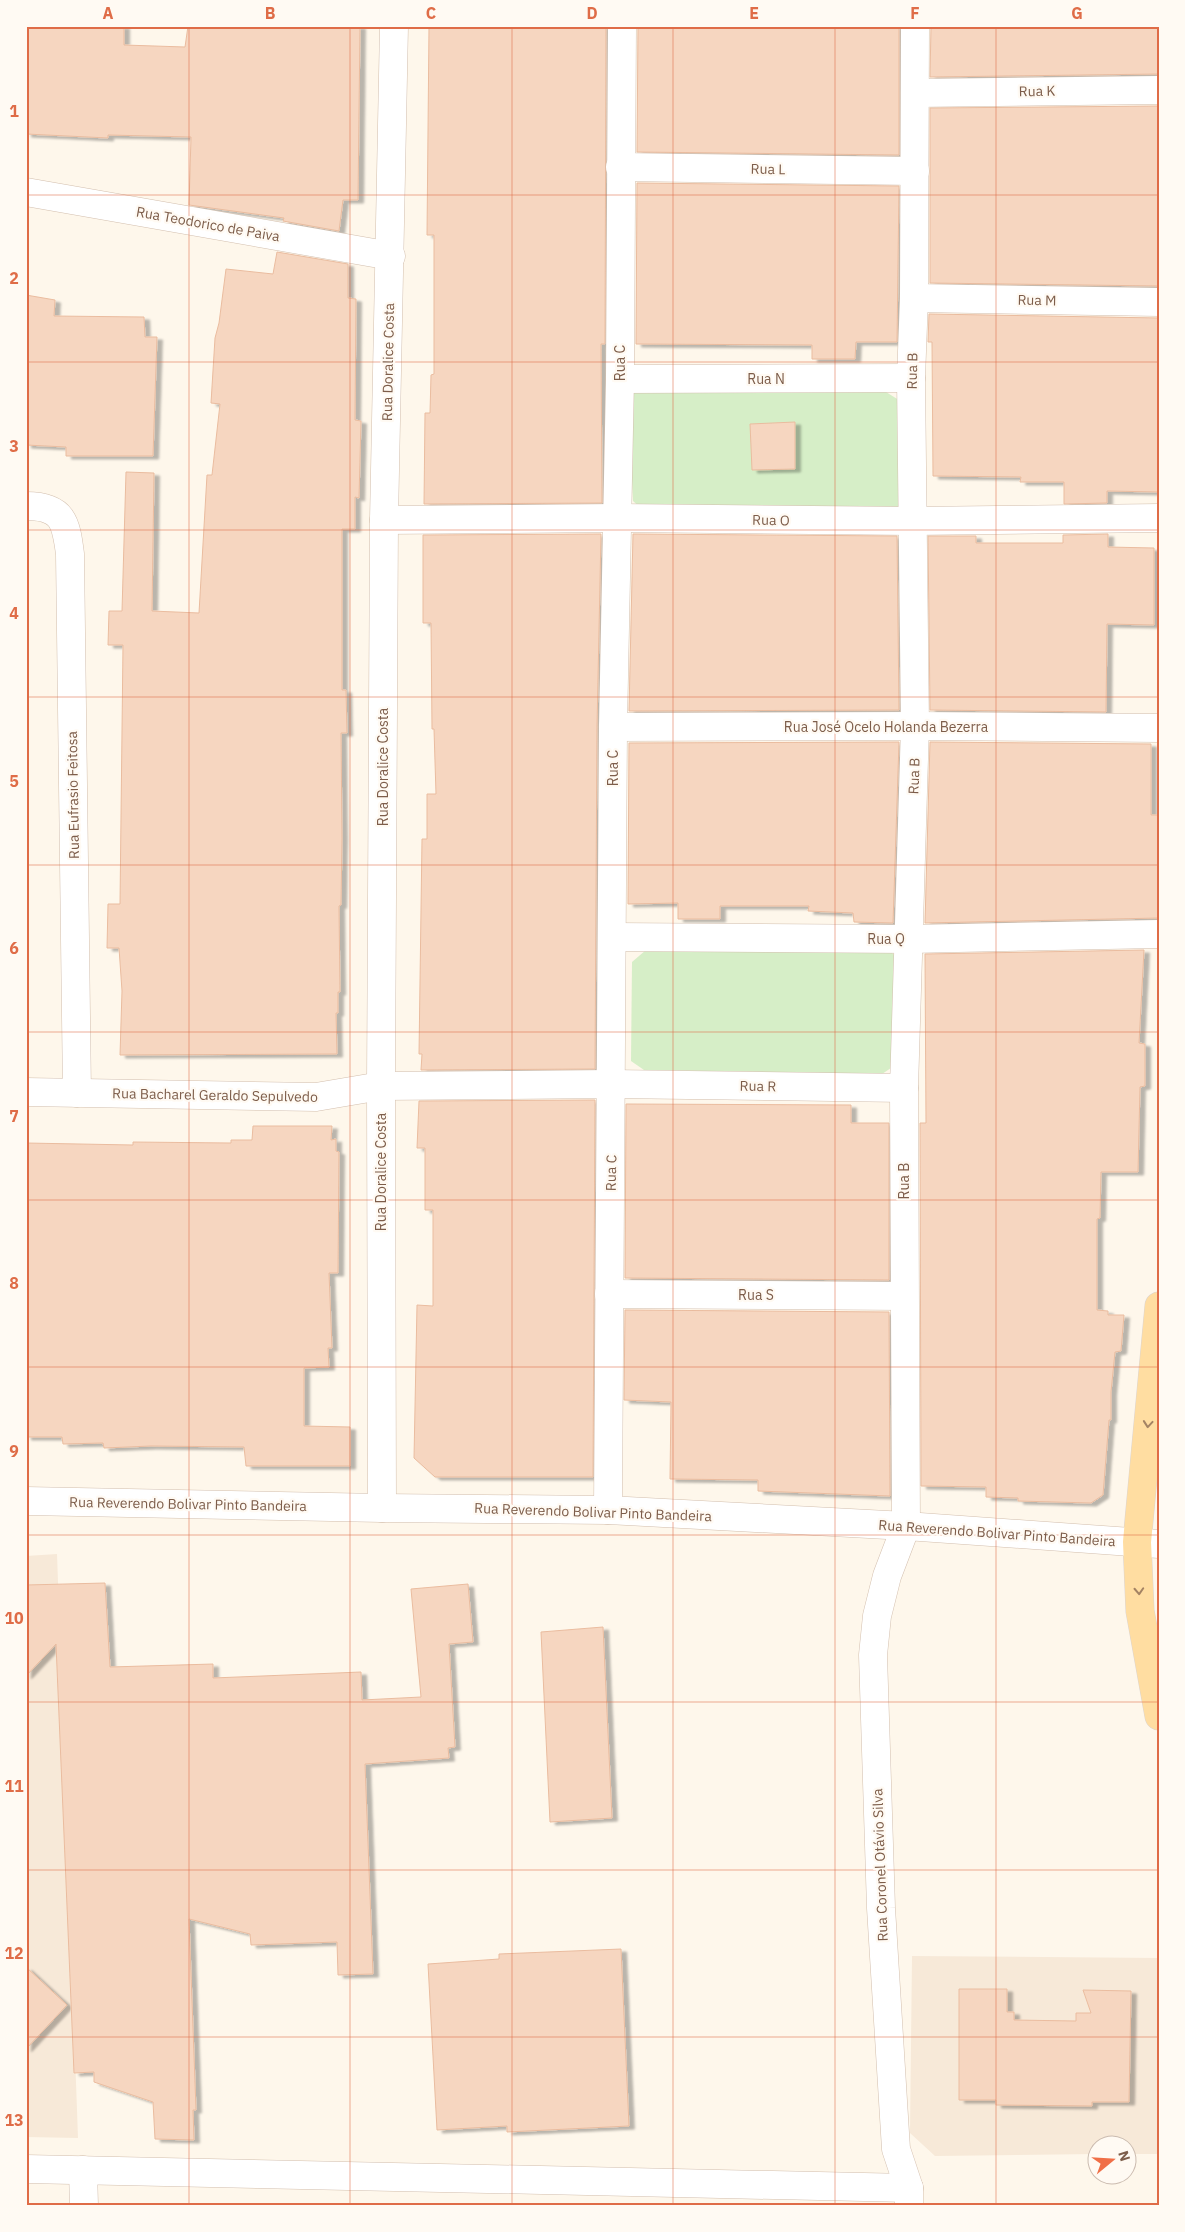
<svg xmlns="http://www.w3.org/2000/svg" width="1185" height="2232" font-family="'IBM Plex Sans',sans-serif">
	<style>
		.residential { fill: #f7e9d8 }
		.green { fill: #d6eec7 }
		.building { fill: #f6d6c0; stroke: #eabc9f; filter: url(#shadow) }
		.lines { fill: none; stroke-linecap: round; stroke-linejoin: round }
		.minor-casing { stroke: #d3bfae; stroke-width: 29 }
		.major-casing { stroke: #ddd5d0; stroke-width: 29 }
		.minor { stroke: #fff; stroke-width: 28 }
		.major { stroke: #ffdda1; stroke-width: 28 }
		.oneway { stroke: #a48364 }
		.grid { fill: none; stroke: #df6c47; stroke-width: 1; stroke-opacity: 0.55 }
		.labels { text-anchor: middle; stroke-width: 4.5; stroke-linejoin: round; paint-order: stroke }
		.street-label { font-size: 14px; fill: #7d5d4a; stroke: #fffaf3 }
		.neatline { fill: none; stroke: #df6c47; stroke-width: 2 }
		.grid-label { font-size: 16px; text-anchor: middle; font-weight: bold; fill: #df6c47 }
	</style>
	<defs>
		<filter id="shadow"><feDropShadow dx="5.5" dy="3" stdDeviation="1" flood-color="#0004"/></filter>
	</defs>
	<rect width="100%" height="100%" fill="#fef7eb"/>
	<g class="residential">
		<path d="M57,1554L78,2138L26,2137V1556Z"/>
		<path d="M912,1956L1159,1958V2154H1128V2144H1098L1097,2154L935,2156L910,2133Z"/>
	</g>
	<g class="green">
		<path d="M637,385L886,392L902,402L906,503L898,508L642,509L633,501L628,394Z"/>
		<path d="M886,948L897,957L894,1066L882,1074L644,1070L631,1061L632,962L646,950Z"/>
	</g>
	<g class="building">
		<path d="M26,26H124V45L185,47L188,26H360L358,200H343L339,231L283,221L284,218L189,205L191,137L108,135V138L26,134Z"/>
		<path d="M429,26H606L605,344H601L602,503L424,504L425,413H430L431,375L434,374V235H427Z"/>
		<path d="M638,26H899V155L637,152Z"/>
		<path d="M931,26H1159V74L930,77Z"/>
		<path d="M1159,106V286L930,283V108Z"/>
		<path d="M637,183L899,186L897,342H856L855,359H812V345L636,344Z"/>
		<path d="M277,252L348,264V298L356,299L355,420L361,421L359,498L355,497V529H342V690H346L347,733H341L342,838L341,905L339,906L340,992H338V1013H336L337,1054L120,1055L122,991L119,948H107L108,904H120L123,645H108L109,611H122L126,472L154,473L152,611L199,613L207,475H212L220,404L211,403L215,338L219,323L226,269L273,274Z"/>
		<path d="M26,295L55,300L54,316L144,317L145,337H157L153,456H66V447L26,445Z"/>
		<path d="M929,314L1159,318V492L1107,491V503L1064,504V482H1020L1021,477L933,476L932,342H928Z"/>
		<path d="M795,422V469L752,470L750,424Z"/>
		<path d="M601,534L597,727L595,1069L421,1070L422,1054H419L422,839H427V794H436L434,729H432L431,623H423V535Z"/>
		<path d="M633,534L897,536L899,710L629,711Z"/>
		<path d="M1108,534V547L1154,548V625L1107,624L1106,712L930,710L928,536H976V543H1063V535Z"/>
		<path d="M899,742L893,923L854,922L853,913L808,911L809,906H720V919H678V903L628,904L629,743Z"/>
		<path d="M930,742L1151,744V815H1159V918L925,923Z"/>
		<path d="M1144,950L1139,1043L1145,1044V1086L1140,1087L1138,1172H1101L1100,1218L1097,1219V1310L1108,1311V1315H1124L1121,1351L1115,1352L1111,1392V1420H1109L1103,1495L1091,1503L1018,1501V1498L986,1497V1487L921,1486L920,1123H926L925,954Z"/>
		<path d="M595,1100L593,1477H435L414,1458L417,1305L433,1306V1210H425V1148H417L419,1101Z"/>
		<path d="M626,1104L851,1105V1123H889V1280L625,1278Z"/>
		<path d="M253,1126H332L331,1140L336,1139V1151L339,1152L338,1273H329L332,1348H328L329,1367L304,1368V1426L350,1427V1466H246L244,1447L151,1446L104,1448L103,1443L63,1444L62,1437H26V1143L133,1145V1142L231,1143V1140H252Z"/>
		<path d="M625,1310L889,1312L890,1496L758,1491V1480L670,1479L671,1402L624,1400Z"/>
		<path d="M105,1583L110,1667L213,1664V1678L361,1672L362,1700L421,1697L411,1589L468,1584L473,1642L449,1644L455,1747L448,1748L449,1758L365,1764L373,1974L338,1975L337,1942L251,1945L250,1934L189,1919L196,2110H193L194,2140L155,2139L153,2102L94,2082V2072L74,2073L56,1644L26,1676V1585Z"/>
		<path d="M603,1627L612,1818L550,1822L541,1632Z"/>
		<path d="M621,1949L629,2126L507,2132V2126L437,2130L428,1964L499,1959V1954Z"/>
		<path d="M26,1967L67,2005L26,2049Z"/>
		<path d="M959,1989H1007V2012H1014V2020L1076,2021V2013H1091L1083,1990L1131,1991L1129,2102H1092V2106L996,2105V2100H959Z"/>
	</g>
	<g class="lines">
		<defs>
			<g id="minor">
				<path d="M915,93L1159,90"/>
				<path d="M620,167L915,171"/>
				<path d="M26,192L391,256"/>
				<path d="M914,298L1159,302"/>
				<path d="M620,379L911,378"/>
				<path d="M26,506C63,506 66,522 70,554L77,1093"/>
				<path d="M384,520L618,518L912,521L1159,518"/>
				<path d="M613,727L915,726L1159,728"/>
				<path d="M613,937L910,939L1159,934"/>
				<path d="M26,1092L316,1097L381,1086L612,1084L904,1088"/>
				<path d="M609,1294L904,1296"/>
				<path d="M26,1501L382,1508L608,1510L906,1526L1159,1544"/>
				<path d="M382,1508L381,1086L384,520L394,26"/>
				<path d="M608,1510L613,727L620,379L622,26"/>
				<path d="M26,2169L909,2188"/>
				<path d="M83,2170L84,2206"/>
				<path d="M909,2206V2188L896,2149L881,1908L873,1655L877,1616L887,1576L906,1526L904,1088L915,726L911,378L914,298L915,26"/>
			</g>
			<path id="major" d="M1159,1306L1137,1542L1140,1611L1159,1716"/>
		</defs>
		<use href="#minor" class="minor-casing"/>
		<use href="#major" class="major-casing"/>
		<use href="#minor" class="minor"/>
		<use href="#major" class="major"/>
	</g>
	<defs><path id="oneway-chevron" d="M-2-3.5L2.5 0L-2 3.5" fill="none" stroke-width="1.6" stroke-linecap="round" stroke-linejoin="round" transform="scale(1.25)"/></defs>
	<g class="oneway">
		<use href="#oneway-chevron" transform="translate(1148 1424) rotate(95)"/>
		<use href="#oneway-chevron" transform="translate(1139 1591) rotate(87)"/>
	</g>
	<path class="grid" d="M189,26V2206M350,26V2206M512,26V2206M673,26V2206M835,26V2206M996,26V2206M26,195H1159M26,362H1159M26,530H1159M26,697H1159M26,865H1159M26,1032H1159M26,1200H1159M26,1367H1159M26,1535H1159M26,1702H1159M26,1870H1159M26,2037H1159"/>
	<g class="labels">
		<g class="street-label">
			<text transform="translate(1037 91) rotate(-1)" y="5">Rua K</text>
			<text transform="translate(768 169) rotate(1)" y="5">Rua L</text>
			<text transform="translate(208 224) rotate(10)" y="5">Rua Teodorico de Paiva</text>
			<text transform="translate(1037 300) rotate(1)" y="5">Rua M</text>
			<text transform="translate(388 362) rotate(-89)" y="5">Rua Doralice Costa</text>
			<text transform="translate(620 363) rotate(-90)" y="5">Rua C</text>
			<text transform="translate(912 371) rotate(-89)" y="5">Rua B</text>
			<text x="766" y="384">Rua N</text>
			<text transform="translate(771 520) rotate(1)" y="5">Rua O</text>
			<text x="886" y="732">Rua José Ocelo Holanda Bezerra</text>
			<text transform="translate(383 767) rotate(-90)" y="5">Rua Doralice Costa</text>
			<text transform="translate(613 768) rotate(-90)" y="5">Rua C</text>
			<text transform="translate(914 776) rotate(-88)" y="5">Rua B</text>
			<text transform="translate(73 795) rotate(-91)" y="5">Rua Eufrasio Feitosa</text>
			<text x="886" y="944">Rua Q</text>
			<text transform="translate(758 1086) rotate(1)" y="5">Rua R</text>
			<text transform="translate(215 1095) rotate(1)" y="5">Rua Bacharel Geraldo Sepulvedo</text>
			<text transform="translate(381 1172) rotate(-90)" y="5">Rua Doralice Costa</text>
			<text transform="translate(611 1173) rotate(-89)" y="5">Rua C</text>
			<text transform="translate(904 1181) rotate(-90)" y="5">Rua B</text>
			<text x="756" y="1300">Rua S</text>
			<text transform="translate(188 1504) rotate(1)" y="5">Rua Reverendo Bolivar Pinto Bandeira</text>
			<text transform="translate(593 1512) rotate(2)" y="5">Rua Reverendo Bolivar Pinto Bandeira</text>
			<text transform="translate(997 1533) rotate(4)" y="5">Rua Reverendo Bolivar Pinto Bandeira</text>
			<text transform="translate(880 1865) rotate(-92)" y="5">Rua Coronel Otávio Silva</text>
		</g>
	</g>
	<rect width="1185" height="2232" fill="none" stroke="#fffaf3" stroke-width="55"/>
	<g transform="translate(1112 2160) rotate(72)"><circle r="24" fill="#fffaf3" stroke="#cbbbaf"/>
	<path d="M0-4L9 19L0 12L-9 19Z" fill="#f06f47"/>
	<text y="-8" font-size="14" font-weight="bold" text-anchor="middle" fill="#7d5d4a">N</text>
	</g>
	<rect x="28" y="28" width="1130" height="2176" class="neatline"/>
	<g class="grid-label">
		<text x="108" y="19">A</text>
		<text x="270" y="19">B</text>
		<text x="431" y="19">C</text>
		<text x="592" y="19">D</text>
		<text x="754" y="19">E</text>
		<text x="915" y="19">F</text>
		<text x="1077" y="19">G</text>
		<text x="14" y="117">1</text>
		<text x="14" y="284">2</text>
		<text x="14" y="452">3</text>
		<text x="14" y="619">4</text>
		<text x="14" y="787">5</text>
		<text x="14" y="954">6</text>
		<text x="14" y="1122">7</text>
		<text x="14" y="1289">8</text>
		<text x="14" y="1457">9</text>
		<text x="14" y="1624">10</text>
		<text x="14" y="1792">11</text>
		<text x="14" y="1959">12</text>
		<text x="14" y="2126">13</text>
	</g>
</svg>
